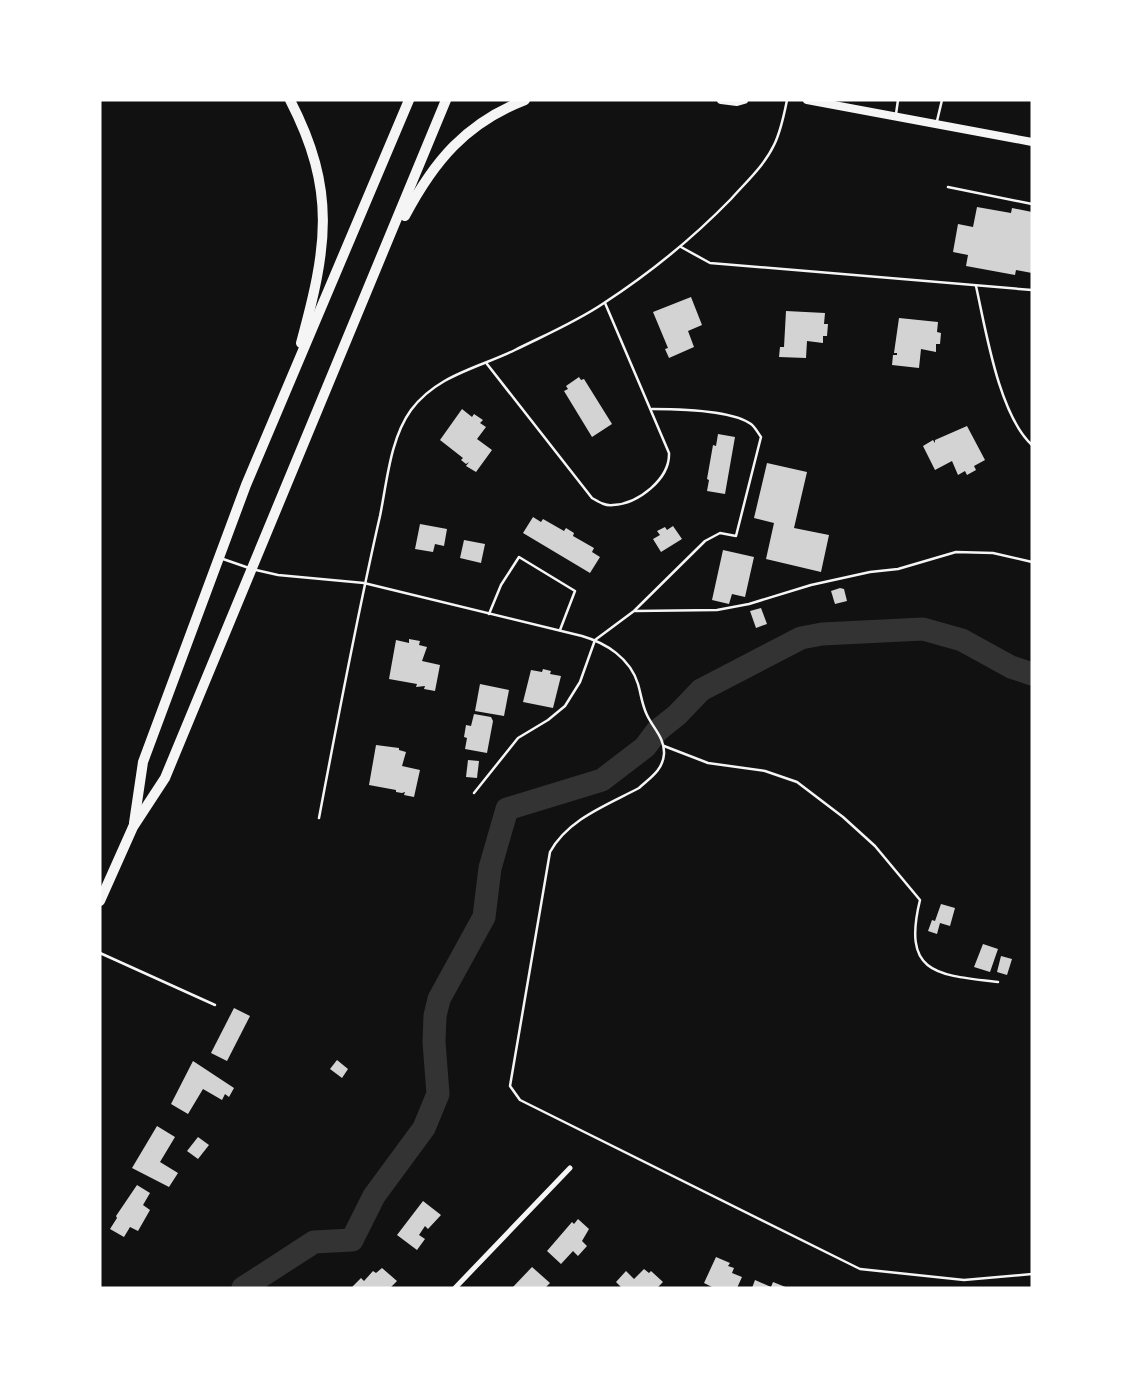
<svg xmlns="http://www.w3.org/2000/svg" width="1132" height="1388" font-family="Lato,sans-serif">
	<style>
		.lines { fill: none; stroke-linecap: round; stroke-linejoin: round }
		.river { stroke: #333; stroke-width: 23 }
		.building { fill: #d3d3d3 }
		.service { stroke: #f5f5f5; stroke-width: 2.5 }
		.minor { stroke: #f5f5f5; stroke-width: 5 }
		.secondary { stroke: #f5f5f5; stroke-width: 8 }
		.trunk { stroke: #f5f5f5; stroke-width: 10 }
	</style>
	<rect width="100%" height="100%" fill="#111"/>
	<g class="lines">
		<path class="river" d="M243,1288L314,1242L352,1240L374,1196L424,1128L438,1094L434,1042L435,1016L439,999L484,917L490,868L507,809L602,780L645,747L657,731L677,715L701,690L801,638L822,634L923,629L962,640L1011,667L1032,674"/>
	</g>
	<g class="building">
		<path d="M977,207L1011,213L1012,208L1032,212V273L1016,270L1015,275L966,266L968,255L953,252L958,224L973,227Z"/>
		<path d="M691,297L702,325L688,331L694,347L669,358L665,349L668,348L653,312Z"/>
		<path d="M786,311L825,313L824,324H828L827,336H823V343L807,341L806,358L779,357L780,347H784Z"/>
		<path d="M899,318L938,322L937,332L941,333L940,344H936V352L921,349L919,368L892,365L893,355H897V353H894Z"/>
		<path d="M579,377L581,380L584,379L612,424L592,437L564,391L568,389L566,386Z"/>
		<path d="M462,409L472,417L474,414L483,420L480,423L486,427L477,439L492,450L476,472L466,466L469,462L466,464L461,460L463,458L440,440Z"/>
		<path d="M967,426L985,460L974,466L976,470L967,475L965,471L958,475L952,461L935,470L923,446L933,440L935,443V440Z"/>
		<path d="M718,434L735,437L725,494L707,491L709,480L707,479L713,445L716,446Z"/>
		<path d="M767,463L807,472L794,528L829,535L821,572L766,559L774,523L754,518Z"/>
		<path d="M533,517L541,522L543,519L564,531L566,528L574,533L573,536L594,548L592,552L600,557L590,573L523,533Z"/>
		<path d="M420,524L447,529L444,546L435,544L433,552L415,549Z"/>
		<path d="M673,526L682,539L661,552L653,539L660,535L657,531L665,527L667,530Z"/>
		<path d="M464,540L485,544L481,563L460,558Z"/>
		<path d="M723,550L754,557L745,597L732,594L729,604L712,600Z"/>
		<path d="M840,588L844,589L847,601L835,604L831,591Z"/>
		<path d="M761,608L767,624L756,628L750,611Z"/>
		<path d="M409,639L420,641L419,645L427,647L422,661L440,665L435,691L424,689L425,686L416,687L417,684L389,679L396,640L409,643Z"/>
		<path d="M543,669L551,671L550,674L561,676L553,708L523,702L531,670L542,672Z"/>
		<path d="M480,684L509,690L504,716L475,711Z"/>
		<path d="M474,714L491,717L493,721L487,753L465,749L467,738L464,737L466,725L471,726Z"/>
		<path d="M376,745L399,748V750L406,752L402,766L420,770L414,797L404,795L405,792L402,793L396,792V790L369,785Z"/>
		<path d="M468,760L479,761L477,778L466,777Z"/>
		<path d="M941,904L955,908L950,926L940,923L937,934L928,931L932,920L935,921Z"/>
		<path d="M983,944L998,949L990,972L974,967Z"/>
		<path d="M1001,956L1012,959L1007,975L997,972Z"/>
		<path d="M234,1008L250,1016L227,1061L211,1053Z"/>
		<path d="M337,1060L348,1069L342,1078L330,1069Z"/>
		<path d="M193,1061L234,1088L229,1097L225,1094L222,1100L203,1089L188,1114L171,1104Z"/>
		<path d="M157,1126L175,1137L160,1162L178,1173L169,1187L132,1168Z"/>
		<path d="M198,1137L209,1145L198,1159L187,1151Z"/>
		<path d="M137,1185L150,1193L143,1205L150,1210L138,1231L130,1227L124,1237L110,1229L117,1218L116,1216Z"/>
		<path d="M423,1201L441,1215L428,1229L425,1226L419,1235L425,1239L417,1250L397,1235Z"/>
		<path d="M578,1219L589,1229L582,1241L587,1246L578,1256L573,1251L561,1264L547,1251L572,1222L574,1224Z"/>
		<path d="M716,1257L730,1263L728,1266L734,1268L732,1273L742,1277L737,1288H714L704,1283Z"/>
		<path d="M532,1267L550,1283L545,1288H512Z"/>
		<path d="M382,1268L397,1281L391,1287L393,1288H351L361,1278L364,1281L373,1271L376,1273Z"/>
		<path d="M644,1269L649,1273L651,1271L663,1282L657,1288H622L616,1282L626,1271L634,1279Z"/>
		<path d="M755,1280L771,1287L773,1282L788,1288H752Z"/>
	</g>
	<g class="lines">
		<g class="service">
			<path d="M896,114L898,100"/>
			<path d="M937,121L942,100"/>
			<path d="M948,187L1032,204"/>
			<path d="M681,247L710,263L1032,290"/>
			<path d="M976,286C986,331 999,415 1032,445"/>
			<path d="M487,364L592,498C599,502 605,506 613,505C638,504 670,479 669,453L605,303"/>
			<path d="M223,559L249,568"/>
			<path d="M256,570L278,575L364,583L582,636C606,643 630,658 638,684C641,694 642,705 647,715C653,728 665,738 664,754C663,770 650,778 639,788C607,805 568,819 550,852L510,1086L520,1100L860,1269L964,1280L1032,1274"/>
			<path d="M635,611L717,610L749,604L811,585L870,572L898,569L956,552L993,553L1032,562"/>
			<path d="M489,614L501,585L519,557L575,591L560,630"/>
			<path d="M664,746L708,763L765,771L797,782L843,817L875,846L920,900C902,974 936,975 998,982"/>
			<path d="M474,793L518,738L548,720L565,706L580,682L595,640L634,611L705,541L720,533L736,536L761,437C758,433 755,427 751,424C731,410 676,409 652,409"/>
			<path d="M319,818C338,717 357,616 380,516C387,482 390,439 411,410C437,375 478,368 515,350C545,335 576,322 604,303C650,273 693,238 731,199C746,182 764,166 774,145C781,131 784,115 787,100"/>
			<path d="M100,953L215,1005"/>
		</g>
		<path class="minor" d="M455,1288L570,1168"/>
		<g class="secondary">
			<path d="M721,100L737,102L744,100"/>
			<path d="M807,100L1032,142"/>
		</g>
		<g class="trunk">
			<path d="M290,100C337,191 327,248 301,343"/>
			<path d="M405,216C434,161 466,123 525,100"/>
			<path d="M134,823L143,762L246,485L409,100"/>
			<path d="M100,901L133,827L165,778L446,100"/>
		</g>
	</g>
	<rect width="1132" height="1388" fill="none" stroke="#ffffff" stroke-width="203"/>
</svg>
